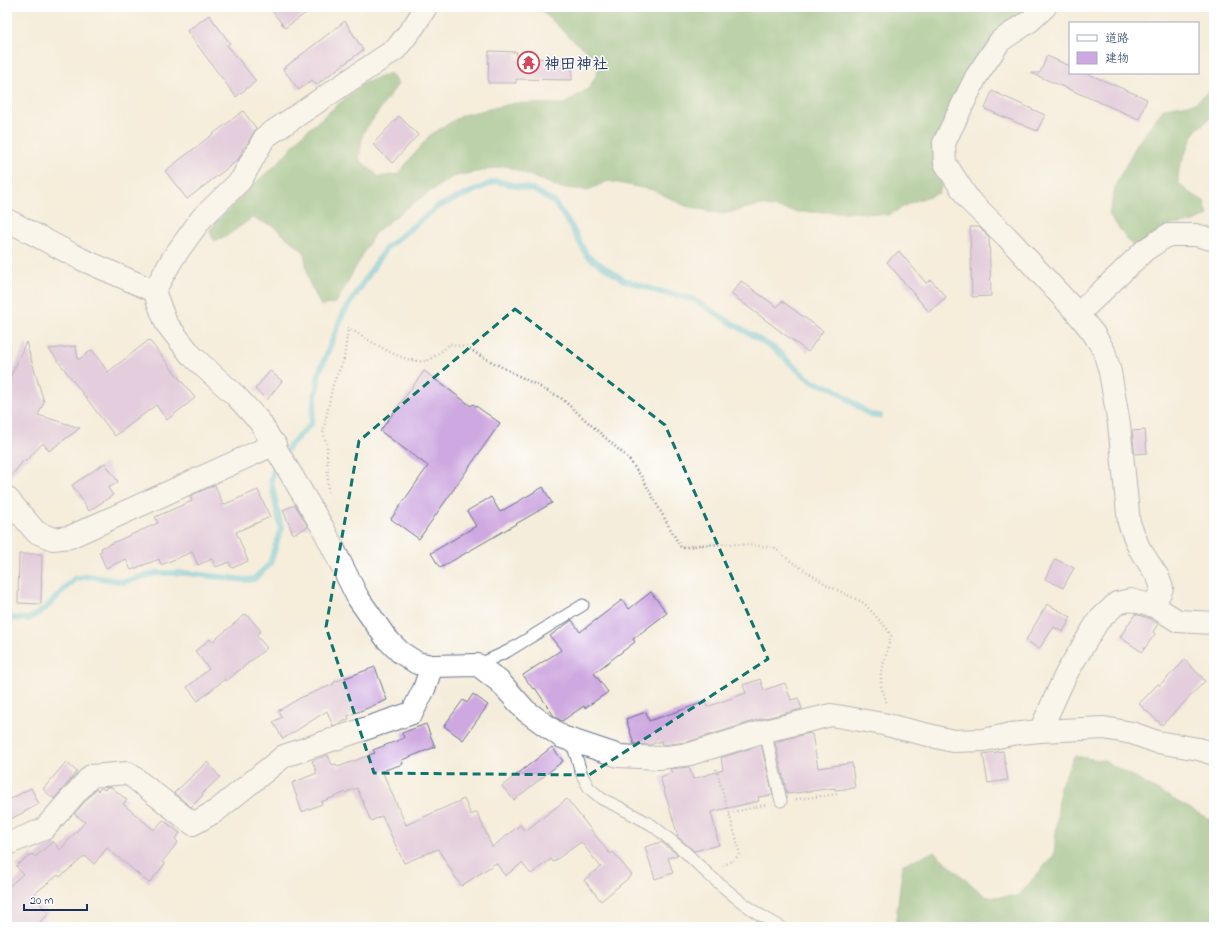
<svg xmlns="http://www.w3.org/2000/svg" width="1221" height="934" font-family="'Indie Flower','Klee One',sans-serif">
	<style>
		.forest { fill: #76b06e; stroke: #487066 }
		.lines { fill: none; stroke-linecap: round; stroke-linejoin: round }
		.stream { stroke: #5ac1d7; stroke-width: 6 }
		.building { fill: #cea8e0 }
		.service-casing { stroke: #67728a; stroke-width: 13 }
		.minor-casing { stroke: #67728a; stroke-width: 24 }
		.path { stroke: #67728a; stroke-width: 2.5; stroke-dasharray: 1 3; stroke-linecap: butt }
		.service { stroke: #fff; stroke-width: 11 }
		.minor { stroke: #fff; stroke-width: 22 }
		.marked { fill: none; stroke: #0f766e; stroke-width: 3; stroke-dasharray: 8 5; stroke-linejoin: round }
		.labels { text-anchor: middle; stroke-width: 3; stroke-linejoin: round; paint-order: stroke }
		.poi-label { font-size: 16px; font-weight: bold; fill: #1b2f5e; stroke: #fff; text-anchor: start }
	</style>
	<rect width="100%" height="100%" fill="#fff"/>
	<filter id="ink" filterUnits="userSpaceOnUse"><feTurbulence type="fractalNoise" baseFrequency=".025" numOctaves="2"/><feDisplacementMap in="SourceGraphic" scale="8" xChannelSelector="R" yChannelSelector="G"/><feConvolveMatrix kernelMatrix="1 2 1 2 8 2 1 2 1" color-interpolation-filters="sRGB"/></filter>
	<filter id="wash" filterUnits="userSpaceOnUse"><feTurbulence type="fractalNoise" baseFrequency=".012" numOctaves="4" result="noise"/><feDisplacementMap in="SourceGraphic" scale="16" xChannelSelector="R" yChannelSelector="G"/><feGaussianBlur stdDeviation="0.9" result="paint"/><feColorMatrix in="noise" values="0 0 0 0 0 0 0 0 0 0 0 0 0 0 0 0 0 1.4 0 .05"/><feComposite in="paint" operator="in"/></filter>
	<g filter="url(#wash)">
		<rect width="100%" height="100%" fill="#f5eddb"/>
		<g class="forest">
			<path d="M541,7H1038L935,139L933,161L945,176L939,193L912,202L889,215L853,212H798L760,205L723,214L686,206L653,190L608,181L588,190L561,188L506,166L452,177L406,208L374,234L336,303L321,306L309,282L304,252L273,226L252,218L228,235L214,241L209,230L247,190L277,164L302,135L362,84L390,73L398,84L363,133L359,159L379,177L398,174L430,135L463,115L515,103L564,104L589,88L598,72L593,56L574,41L541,10Z"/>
			<path d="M1214,87V115L1195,131L1179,168L1178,182L1187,191L1204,201L1208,216L1193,222L1171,225L1134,248L1109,215L1116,184L1137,144L1164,108L1195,103Z"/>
			<path d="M1074,756L1105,761L1214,822V927H895L903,864L934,852L986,897L1018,896L1054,855L1060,787Z"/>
		</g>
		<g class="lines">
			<g class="stream">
				<path d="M284,454L291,444L311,424L319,373L343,314L386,248L437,207L496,181L534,190L554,202L571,226L587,256L624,280L657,291L692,299L775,349L799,371L813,382L833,388L870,415L880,416"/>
				<path d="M7,618L29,619L46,608L74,579L89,576L123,582L156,573H185L246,580L254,579L270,564L281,528L271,481L274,468L279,461"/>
			</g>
		</g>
		<g id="blocks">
			<g class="building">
				<path d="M269,7H314L285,28Z"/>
				<path d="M209,15L230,43L227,45L256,81L236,97L187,31Z"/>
				<path d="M345,21L363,50L316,85L312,80L299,90L283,69Z"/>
				<path d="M489,51L517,52L516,58L572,59V80L516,79V83H488Z"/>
				<path d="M1047,56L1070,66V73H1086L1147,99L1139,119L1031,73H1040Z"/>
				<path d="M992,91L1045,115L1037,131L985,109Z"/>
				<path d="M243,111L256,128L246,146L242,149L243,150L238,160L187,199L165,171Z"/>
				<path d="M399,116L418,135L392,163L373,144Z"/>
				<path d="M970,227H979L989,237L991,296L972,297Z"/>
				<path d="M899,251L926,283L931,280L946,297L929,312L887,262Z"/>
				<path d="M741,281L777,307L782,301L823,331L808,352L731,294Z"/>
				<path d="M149,340L195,398L167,420L156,405L115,436L49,349L76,346L78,360L92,350L108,372Z"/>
				<path d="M26,342L44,402L38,415L80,428L49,451L43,443L26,461L24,460L7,481V385Z"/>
				<path d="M270,371L282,381L267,400L255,389Z"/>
				<path d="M424,371L471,406L473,404L500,423L419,539L391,519L428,466L380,431Z"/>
				<path d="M1145,430L1147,453L1135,454L1132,431Z"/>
				<path d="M105,463L118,482L108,488L113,495L89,511L72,485Z"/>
				<path d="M215,485L223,505L258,490L270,517L236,532L248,561L232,568L229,562L216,567L212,559L198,565L192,552L161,565L159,559L131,570L126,559L106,568L99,552L102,551L101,548L158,523L155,517L192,501L190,496Z"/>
				<path d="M543,487L552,503L440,568L431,553L476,526L467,511L491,497L500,512Z"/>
				<path d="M295,505L308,527L293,534L283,510Z"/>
				<path d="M19,554H42L41,604L18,603Z"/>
				<path d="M1055,559L1074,568L1063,588L1045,579Z"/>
				<path d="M651,592L667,613L633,639L635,642L594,673L608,692L585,708L584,706L562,721L554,716L535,688L533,689L523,675L561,650L550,636L572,620L580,632L622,600L629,609Z"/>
				<path d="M1047,604L1071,617L1063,632L1054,627L1039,649L1026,640Z"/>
				<path d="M246,614L261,631L256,635L267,648L226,681L225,679L198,701L187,687L209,669L195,651L210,639L212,642Z"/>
				<path d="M1135,614L1149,618L1158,624L1153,632L1155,634L1142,652L1120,637Z"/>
				<path d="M1185,660L1205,681L1162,725L1139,704L1158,684L1160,685Z"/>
				<path d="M375,667L387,700L348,716L349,719L333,726L327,711L283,739L273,722L282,717L278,711L300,698L334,684V682Z"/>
				<path d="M760,679L764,690L785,683L791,700L798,698L802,709L761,719L687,742L662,745L661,741L650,745L634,744L626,719L646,712L649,721L705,702L707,707L746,693L743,685Z"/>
				<path d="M473,694L488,705L463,740L444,726L463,700L467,703Z"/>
				<path d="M426,724L435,747L402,760L403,764L382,771L406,825L464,799L471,815L477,812L492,847L520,825L525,831L567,799L610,854L613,852L632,875L601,901L584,880L601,867L581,842L553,862L551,859L531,874L522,863L505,876L496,863L461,886L438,849L404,863L382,816L371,821L357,788L321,802L322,804L302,812L292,783L317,773L312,761L328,755L332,765L336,764L338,767L375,753L373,750L404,738L402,733Z"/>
				<path d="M810,733V734H812L818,768L852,763L855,788L835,790V788L787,794L775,742Z"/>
				<path d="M761,745L773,795L758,797L759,801L711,812L719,845L694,851L677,836H678L660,777L672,773L670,769L689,767L693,779L723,770L721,758Z"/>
				<path d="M552,747L563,761L514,800L502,786Z"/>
				<path d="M1003,751L1008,780L988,783L983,754Z"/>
				<path d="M66,762L77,772L54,799L43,789Z"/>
				<path d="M207,762L220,777L202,794L203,795L191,807L174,793Z"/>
				<path d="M107,787H111L127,800L123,804L154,830L163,820L180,833L175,839L178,842L162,862L165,864L149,883L107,848L94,864L85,856L60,877L58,875L33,895L49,914L34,927H7V888L23,874L16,866L32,854L35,857L53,841L60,850L85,822L74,814L96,789L98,791L101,788L105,790Z"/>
				<path d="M31,788L39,804L7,821V801Z"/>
				<path d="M661,842L678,855L668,858L673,873L655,879L645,847Z"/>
			</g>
		</g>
	</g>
	<g filter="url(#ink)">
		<use href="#blocks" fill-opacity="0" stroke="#67728a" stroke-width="1"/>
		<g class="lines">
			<defs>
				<g id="service">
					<path d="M478,665L508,651L583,605"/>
					<path d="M765,731L781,801"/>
					<path d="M571,740L582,775L589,788L602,799L619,807L652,825L684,851L709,875L739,900L757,913L781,927"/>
				</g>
				<g id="minor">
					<path d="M1045,7L1030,21L1000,41L976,77L944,143L945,163L969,200L1007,237L1078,314L1094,334L1104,351L1110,372L1119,424L1129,523L1139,548L1158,577L1162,588L1154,606"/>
					<path d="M7,220L81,259L154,291L166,323L191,355L236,396L260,422L323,528L358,598L386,638L400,652L417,663L432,666L478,665L500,682L526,711L562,737L619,756L659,758L690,754L765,731L831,715L883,724L953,741L984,740L1011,734L1040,731L1104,728L1132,733L1157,742L1199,749L1214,754"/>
					<path d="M154,291L173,258L201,219L241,180L265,137L396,49L414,26L426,7"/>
					<path d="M1078,314L1145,250L1168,235H1196L1214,240"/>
					<path d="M7,498L36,532L53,539L70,537L275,444"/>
					<path d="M1040,731L1066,674L1098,621L1117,603L1131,600L1154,606L1178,621L1214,623"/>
					<path d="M7,844L44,829L91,776L128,773L193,824L216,811L284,756L412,713L424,689L432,666"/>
				</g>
			</defs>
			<use href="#service" class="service-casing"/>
			<use href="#minor" class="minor-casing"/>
			<g class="path">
				<path d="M328,492L327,445L323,433L333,384L344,359L348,328C367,338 402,364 424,361C431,361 444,349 450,344L468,348L479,355L561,398L628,458L641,476L681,548L700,545L727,544L750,545L775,548L789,560L827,585L864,603L888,630L891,636L881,673V686L887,704"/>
				<path d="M716,769L739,848V855L736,858L723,866"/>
				<path d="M796,799L839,794"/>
				<path d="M729,813L765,805"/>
			</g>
			<use href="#service" class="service"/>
			<use href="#minor" class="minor"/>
		</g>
	</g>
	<path d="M0 0H1221V934H0ZM515,309L665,425L768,659L589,775L374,773L326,627L359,441Z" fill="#f5eddb" fill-opacity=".55" fill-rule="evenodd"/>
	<path class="marked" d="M515,309L665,425L768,659L589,775L374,773L326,627L359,441Z"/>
	<defs>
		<symbol id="temple-ring" viewBox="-11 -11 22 22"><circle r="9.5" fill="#fff" stroke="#d1495b" stroke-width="1.5"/><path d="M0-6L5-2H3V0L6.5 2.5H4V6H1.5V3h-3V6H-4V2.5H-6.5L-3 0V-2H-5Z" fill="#d1495b"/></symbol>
	</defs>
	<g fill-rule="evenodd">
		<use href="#temple-ring" x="516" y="50" width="25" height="25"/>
	</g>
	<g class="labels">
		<g class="poi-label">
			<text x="544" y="69">神田神社</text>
		</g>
	</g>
	<rect width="1221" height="934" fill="none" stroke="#fff" stroke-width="24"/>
	<rect x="1069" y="22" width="130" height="52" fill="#ffffff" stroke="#a4acbf"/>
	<rect x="1077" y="35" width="20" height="6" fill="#ffffff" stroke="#a4acbf"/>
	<text x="1105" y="42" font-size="12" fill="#1b2f5e">道路</text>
	<rect x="1077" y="52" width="20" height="12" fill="#cea8e0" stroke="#a4acbf"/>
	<text x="1105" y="62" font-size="12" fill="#1b2f5e">建物</text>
	<path d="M24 904v6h63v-6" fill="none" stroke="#1b2f5e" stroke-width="2"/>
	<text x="30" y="904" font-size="12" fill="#1b2f5e" stroke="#ffffff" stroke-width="3" paint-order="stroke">20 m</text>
</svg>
